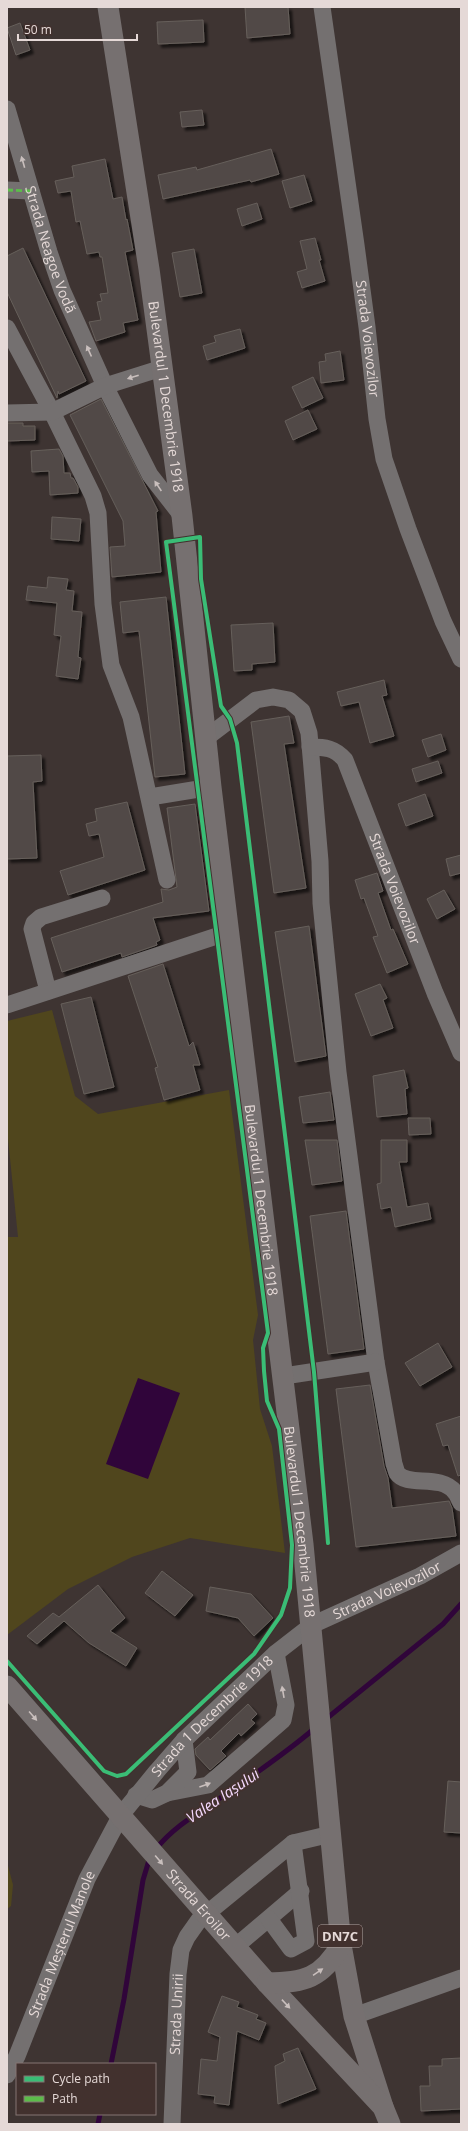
<svg xmlns="http://www.w3.org/2000/svg" width="468" height="2131" font-family="'Open Sans',sans-serif">
	<style>
		.green { fill: #50461d }
		.water { fill: #30053a }
		.lines { fill: none; stroke-linecap: round; stroke-linejoin: round }
		.stream { stroke: #30053a; stroke-width: 5 }
		.building { fill: #514a46; stroke: #665f5b; filter: url(#shadow) }
		.minor { stroke: #747070; stroke-width: 17 }
		.major { stroke: #767070; stroke-width: 21 }
		.quiet { stroke: #5cbc4b; stroke-width: 3; stroke-dasharray: 6 3; stroke-linecap: butt }
		.cycleway-casing { stroke: #42312e; stroke-width: 6 }
		.cycleway { stroke: #3abd76; stroke-width: 4 }
		.oneway { fill: #c9bfbd }
		.labels { text-anchor: middle; stroke-width: 4; stroke-linejoin: round; paint-order: stroke }
		.shield { fill: #42312e; stroke: #b4a7a4; stroke-width: 1 }
		.shield-label { font-size: 13px; font-weight: bold; fill: #e5d9d7 }
		.street-label { font-size: 14px; fill: #e5d9d7; stroke: #42312e }
		.water-label { font-size: 15px; font-style: italic; fill: #f5d9fd; stroke: #42312e }
	</style>
	<defs>
		<filter id="shadow"><feDropShadow dx="3.5" dy="3.5" stdDeviation="1" flood-color="#0009"/></filter>
	</defs>
	<rect width="100%" height="100%" fill="#3e3432"/>
	<g class="green">
		<path d="M52,1010L75,1096L98,1114L229,1090L258,1315L253,1340L260,1409L272,1446L285,1553L190,1538L132,1557L68,1589L7,1635V1237H18L7,1129V1021Z"/>
		<path d="M7,1862L13,1885L11,1906L7,1909Z"/>
	</g>
	<path class="water" d="M138,1378L180,1393L148,1479L106,1464Z"/>
	<g class="lines">
		<g class="stream">
			<path d="M326,1719L443,1624L461,1604"/>
			<path d="M156,1849C174,1826 200,1812 223,1796C255,1774 286,1753 315,1728"/>
			<path d="M111,2064L124,1999L143,1880L150,1857"/>
			<path d="M98,2124L100,2114"/>
		</g>
	</g>
	<g class="building">
		<path d="M245,7H288L290,34L247,38Z"/>
		<path d="M203,20L204,42L158,44L157,22Z"/>
		<path d="M20,23L30,50L16,55L7,28Z"/>
		<path d="M202,110L204,125L182,127L180,112Z"/>
		<path d="M271,149L279,174L251,182L250,180L163,199L158,175L196,167L197,170Z"/>
		<path d="M105,159L113,199L122,197L126,220L127,219L133,250L125,252L138,320L123,323L125,332L96,341L89,322L101,320L97,302L102,301L100,294L108,293L102,257H100L99,252L87,254L80,221L76,222L71,191L58,193L55,181L74,177L72,166Z"/>
		<path d="M304,175L312,201L290,208L282,181Z"/>
		<path d="M257,203L262,219L242,226L237,209Z"/>
		<path d="M315,238L321,260H319L325,281L302,288L297,272L307,269L300,241Z"/>
		<path d="M23,248L86,381L59,394L58,391L57,398L7,292V256Z"/>
		<path d="M194,249L202,293L180,297L172,253Z"/>
		<path d="M240,329L245,348L207,360L203,346L216,342L214,336Z"/>
		<path d="M340,351L344,380L321,383L319,362L326,361L325,354Z"/>
		<path d="M313,377L323,398L302,408L292,387Z"/>
		<path d="M101,399L158,511L156,512L161,572L112,577L110,547L125,546L123,521L70,415Z"/>
		<path d="M308,410L317,429L293,440L285,421Z"/>
		<path d="M7,423H23V426H35V440L7,441Z"/>
		<path d="M59,449L63,456L64,473H70L71,478H73L78,487V493L50,495L49,471L32,472L31,451Z"/>
		<path d="M52,517L81,519L79,541L51,539Z"/>
		<path d="M48,577L68,579L66,590L74,591L72,611L82,612L78,657L81,658L78,679L56,676L61,636L54,635L57,603L26,600L28,586L47,588Z"/>
		<path d="M166,597L185,774L155,777L139,631L123,633L120,602Z"/>
		<path d="M273,623L275,662L252,664V670L234,671L231,625Z"/>
		<path d="M384,680L387,695L382,696L394,736L370,743L359,702L341,706L337,692Z"/>
		<path d="M289,716L294,743L284,744L306,888L274,893L251,722Z"/>
		<path d="M441,734L446,750L428,757L422,740Z"/>
		<path d="M41,755L42,781L33,782L37,858L7,859V756Z"/>
		<path d="M438,761L442,773L416,782L412,769Z"/>
		<path d="M425,794L433,816L406,826L398,804Z"/>
		<path d="M127,802L145,870L68,895L60,871L104,857L99,834L89,836L86,824L97,821L95,809Z"/>
		<path d="M195,804L209,911L153,918L160,940L156,942L157,945L122,957L121,953L62,972L51,938L163,902L161,889L169,890L177,887L167,808Z"/>
		<path d="M461,855V873L450,876L446,859Z"/>
		<path d="M377,873L383,891L378,893L391,930L393,929L408,964L387,973L373,937L378,936L364,898L361,899L355,880Z"/>
		<path d="M444,890L455,909L437,919L427,899Z"/>
		<path d="M309,926L326,1056L295,1062L275,932Z"/>
		<path d="M163,964L189,1046L193,1042L200,1065H193L200,1090L164,1100L155,1068L158,1067L128,976Z"/>
		<path d="M380,984L387,998L383,1000L393,1028L371,1036L355,994Z"/>
		<path d="M91,997L114,1087L84,1094L61,1004Z"/>
		<path d="M404,1070L408,1088L405,1089L407,1114L377,1117L373,1076Z"/>
		<path d="M330,1092L334,1120L303,1123L299,1097Z"/>
		<path d="M408,1118H430L431,1134L409,1135Z"/>
		<path d="M305,1140H337L342,1181L312,1185Z"/>
		<path d="M381,1140H407V1162H399L407,1207L428,1203L431,1219L395,1227L391,1207L381,1209L377,1184L381,1183Z"/>
		<path d="M346,1211L364,1349L328,1354L310,1216Z"/>
		<path d="M438,1343L452,1367L420,1386L405,1363Z"/>
		<path d="M370,1385L384,1466L388,1478L392,1508L449,1501L452,1508L456,1536L356,1547L336,1389Z"/>
		<path d="M461,1416V1475L458,1476L448,1445L443,1446L436,1424Z"/>
		<path d="M162,1571L193,1595L175,1616L145,1593Z"/>
		<path d="M98,1585L125,1618L110,1631L137,1648L126,1666L89,1643L64,1621L37,1644L27,1636L53,1613L59,1617Z"/>
		<path d="M210,1587L251,1594L273,1618L254,1636L238,1618L206,1611Z"/>
		<path d="M248,1704L257,1714L251,1720L255,1723L241,1736L239,1733L221,1751L226,1756L210,1770L196,1755L195,1749L208,1737L210,1740Z"/>
		<path d="M448,1781L461,1782V1833L444,1832Z"/>
		<path d="M222,1996L239,2002L237,2007L258,2015L256,2019L266,2023L259,2040L237,2031L229,2105L214,2103L215,2096L198,2094L201,2059L217,2061L220,2037L208,2032Z"/>
		<path d="M298,2048L316,2089L278,2104L275,2066L285,2061L283,2054Z"/>
		<path d="M461,2058V2109L421,2111L420,2086H430L429,2066H442V2059Z"/>
	</g>
	<g class="lines">
		<g class="minor">
			<path id="s1" d="M322,7L356,245L367,327L377,419L384,459L408,529L443,621L461,659"/>
			<path id="s2" d="M7,109L49,252L62,290L105,386L150,475L182,516"/>
			<path d="M7,190L31,191"/>
			<path d="M7,328L52,412L93,496L98,513L103,604L111,665L131,717L167,880"/>
			<path d="M7,413L52,412L105,386L162,368"/>
			<path d="M206,738L256,700L273,697L289,700L302,711L309,733L320,861L321,903L338,1072L376,1362L394,1464C395,1466 396,1471 397,1473C407,1488 440,1473 455,1492C458,1495 459,1500 461,1503"/>
			<path id="s3" d="M310,747C325,747 335,748 345,760L435,993L461,1053"/>
			<path d="M150,797L211,787"/>
			<path d="M48,991L32,929L34,923L41,917L102,898"/>
			<path d="M7,1005L229,932"/>
			<path d="M284,1376L376,1362"/>
			<path d="M167,1793L208,1785L283,1720L286,1705L276,1653"/>
			<path d="M136,1795L152,1800L167,1793L188,1772L184,1740"/>
			<path d="M293,1843L331,1834"/>
			<path d="M235,1947L301,1891"/>
			<path d="M354,2016L461,1978"/>
			<path id="s4" d="M7,2075L17,2056L87,1879L121,1815L157,1771L184,1740L276,1653L312,1625L420,1576L461,1553"/>
			<path id="s5" d="M172,2124L178,1974L181,1950L187,1937L199,1920L293,1843L306,1941L291,1949L269,1919"/>
		</g>
		<g class="major">
			<path id="s6" d="M108,7L149,269L182,516L211,787L303,1544L341,1945L354,2016L383,2107"/>
			<path id="s7" d="M7,1686L267,1983L383,2107L390,2124"/>
			<path d="M267,1983C304,1983 322,1978 341,1945"/>
		</g>
		<path class="quiet" d="M7,190L31,191"/>
		<defs>
			<path id="cycleway" d="M7,1661L104,1771L117,1776L126,1774L254,1654L281,1615L290,1588L292,1545L279,1429L267,1401L264,1371L263,1348L268,1333L166,542L200,537L201,579L221,706L230,719L237,743L314,1372L328,1543"/>
		</defs>
		<use href="#cycleway" class="cycleway-casing"/>
		<use href="#cycleway" class="cycleway"/>
	</g>
	<defs><path id="oneway-solid" d="M-6-.8H1V-3.2L6.5 0L1 3.2V.8H-6Z"/></defs>
	<g class="oneway">
		<use href="#oneway-solid" transform="translate(23 162) rotate(-106)"/>
		<use href="#oneway-solid" transform="translate(89 351) rotate(-114)"/>
		<use href="#oneway-solid" transform="translate(133 377) rotate(162)"/>
		<use href="#oneway-solid" transform="translate(158 486) rotate(-124)"/>
		<use href="#oneway-solid" transform="translate(283 1692) rotate(-100)"/>
		<use href="#oneway-solid" transform="translate(33 1716) rotate(49)"/>
		<use href="#oneway-solid" transform="translate(205 1785) rotate(-20)"/>
		<use href="#oneway-solid" transform="translate(159 1860) rotate(50)"/>
		<use href="#oneway-solid" transform="translate(318 1972) rotate(-34)"/>
		<use href="#oneway-solid" transform="translate(286 2004) rotate(47)"/>
	</g>
	<g class="labels">
		<rect class="shield" x="318" y="1925" width="44" height="22" rx="3"/>
		<g class="shield-label">
			<text x="340" y="1941">DN7C</text>
		</g>
		<g class="street-label">
			<text dy="5" stroke="none"><textPath href="#s2" startOffset="147">Strada Neagoe Vodă</textPath></text>
			<text dy="5" stroke="none"><textPath href="#s1" startOffset="335">Strada Voievozilor</textPath></text>
			<text dy="5" stroke="none"><textPath href="#s6" startOffset="394">Bulevardul 1 Decembrie 1918</textPath></text>
			<text dy="5" stroke="none"><textPath href="#s3" startOffset="177">Strada Voievozilor</textPath></text>
			<text dy="5" stroke="none"><textPath href="#s6" startOffset="1203">Bulevardul 1 Decembrie 1918</textPath></text>
			<text dy="5" stroke="none"><textPath href="#s6" startOffset="1527">Bulevardul 1 Decembrie 1918</textPath></text>
			<text dy="5" stroke="none"><textPath href="#s4" startOffset="637">Strada Voievozilor</textPath></text>
			<text dy="5" stroke="none"><textPath href="#s4" startOffset="419">Strada 1 Decembrie 1918</textPath></text>
			<text dy="5" stroke="none"><textPath href="#s7" startOffset="291">Strada Eroilor</textPath></text>
			<text dy="5" stroke="none"><textPath href="#s4" startOffset="142">Strada Meșterul Manole</textPath></text>
			<text dy="5" stroke="none"><textPath href="#s5" startOffset="110">Strada Unirii</textPath></text>
		</g>
		<g class="water-label">
			<text transform="translate(223 1796) rotate(-34)" y="5">Valea Iașului</text>
		</g>
	</g>
	<rect width="468" height="2131" fill="none" stroke="#e5d9d7" stroke-width="16"/>
	<rect x="16" y="2063" width="140" height="52" fill="#42312e" stroke="#837472"/>
	<rect x="24" y="2076" width="20" height="6" fill="#3abd76" stroke="#837472"/>
	<text x="52" y="2083" font-size="12" fill="#e5d9d7">Cycle path</text>
	<rect x="24" y="2096" width="20" height="6" fill="#5cbc4b" stroke="#837472"/>
	<text x="52" y="2103" font-size="12" fill="#e5d9d7">Path</text>
	<path d="M18 34v6h119v-6" fill="none" stroke="#e5d9d7" stroke-width="2"/>
	<text x="24" y="34" font-size="12" fill="#e5d9d7" stroke="#42312e" stroke-width="3" paint-order="stroke">50 m</text>
</svg>
